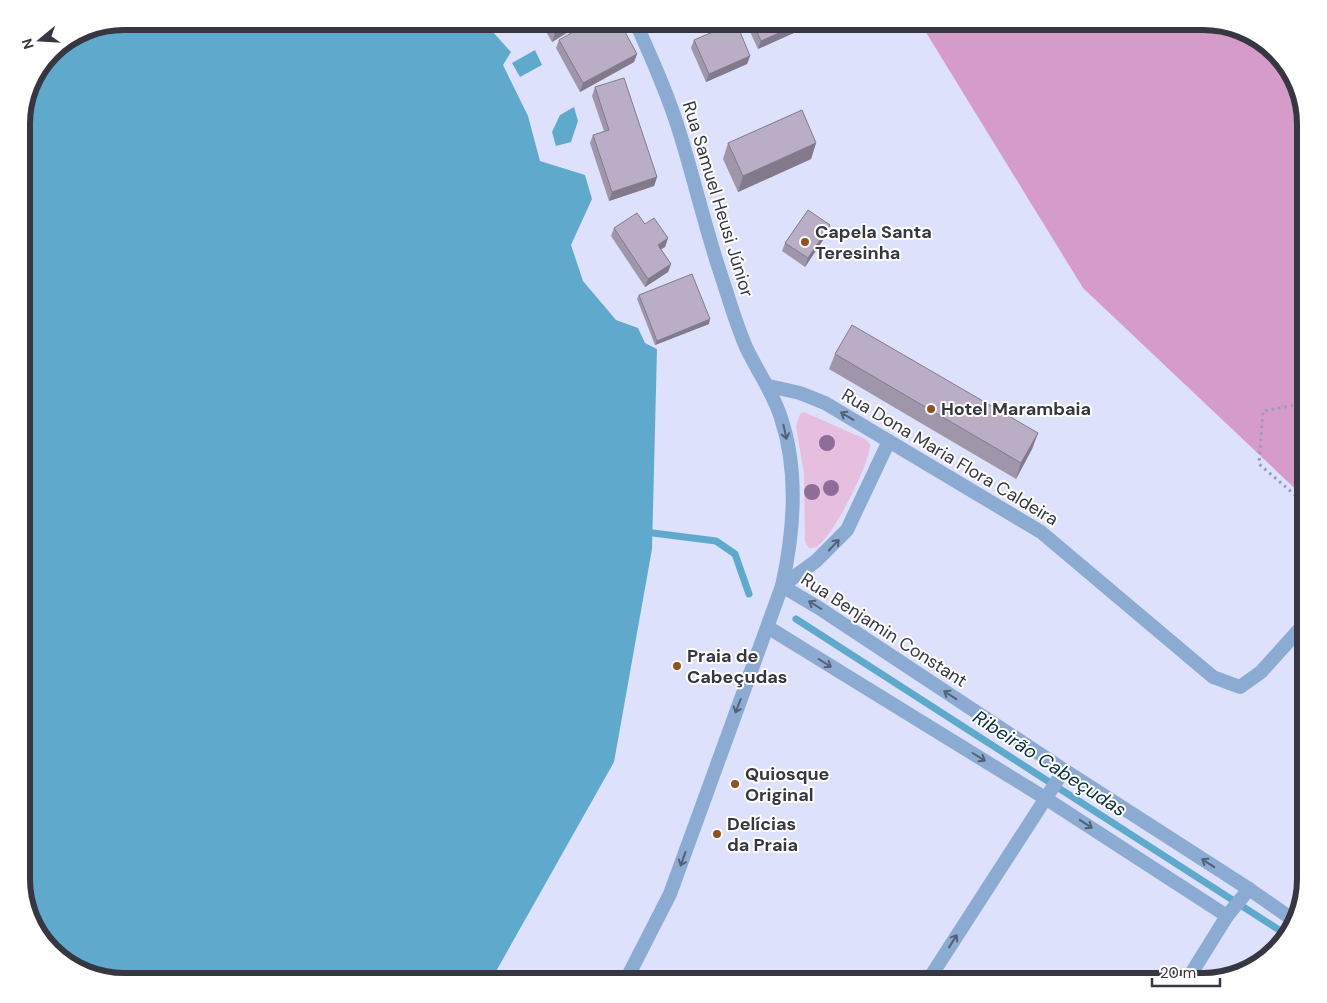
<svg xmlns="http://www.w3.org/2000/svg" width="1327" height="1003" font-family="'DM Sans',sans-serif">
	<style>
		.green { fill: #e7bfde }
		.forest { fill: #d59cca }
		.water { fill: #5faacc }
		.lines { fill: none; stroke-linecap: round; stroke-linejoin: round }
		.stream { stroke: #5faacc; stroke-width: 7 }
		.path { stroke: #9a9cb0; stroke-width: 3; stroke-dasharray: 2.5 4; stroke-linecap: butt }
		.minor { stroke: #8cabd3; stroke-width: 14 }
		.tertiary { stroke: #8cabd3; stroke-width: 14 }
		.tree { fill: #906c99 }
		.wall { fill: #a096aa }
		.shaded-wall { fill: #827a8b }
		.building { fill: #baaec6; stroke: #827a8b }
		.oneway { stroke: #546074 }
		.poi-dot { fill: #935021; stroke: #fff; stroke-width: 2 }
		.labels { text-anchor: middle; stroke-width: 4; stroke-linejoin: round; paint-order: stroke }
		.street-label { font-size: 18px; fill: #363741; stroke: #fff }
		.poi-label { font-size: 18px; font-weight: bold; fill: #363741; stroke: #fff; text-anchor: start }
		.water-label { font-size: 19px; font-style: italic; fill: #092e3c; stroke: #fff }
		.rim { fill: none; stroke: #363741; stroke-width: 6 }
	</style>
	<rect width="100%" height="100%" fill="#dee1fb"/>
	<path class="green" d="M804,412L865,439L870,444C871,462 832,539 816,547C814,548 811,548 809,548L805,542L804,474L796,426L800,414Z"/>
	<path class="forest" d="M919,21H1203L1266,43L1295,78L1306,124V499L1083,288Z"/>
	<g class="water">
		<path d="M124,21H477L492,31L511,52L503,65L528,116L540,161L585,175L592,199L571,245L583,281L616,320L638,328L645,343L657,349L652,549L614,762L490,982H124L61,960L32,925L21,885V117L32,78L56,47L85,29Z"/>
		<path d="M535,50L542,65L520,77L512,63Z"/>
		<path d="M574,107L578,121L571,142L556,146L552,132L560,115Z"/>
	</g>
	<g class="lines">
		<g class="stream">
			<path d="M653,533L716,541L735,554L749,594"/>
			<path d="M796,619L1287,935"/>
		</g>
		<path class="path" d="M1306,403L1263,411L1259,464L1295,495L1306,509"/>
		<g class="minor">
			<path d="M635,21C652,59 669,97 681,137C695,183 706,230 721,275C729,299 736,324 746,347C757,371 773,392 781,418C799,472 794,532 782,586"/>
			<path d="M769,386L800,393L825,403L1041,532L1213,677L1240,687L1261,672L1306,622"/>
			<path d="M782,586L816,561L847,530L889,441"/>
			<path d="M1064,770L1249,889L1292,919"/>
			<path d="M1045,798L1227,916"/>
			<path d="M1186,982L1227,916L1249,889"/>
		</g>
		<g class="tertiary">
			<path d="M769,628L1045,798"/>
			<path d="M625,982L670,894L782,586L819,608L1064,770L927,982"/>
		</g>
	</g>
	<g class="tree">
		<circle cx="827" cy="443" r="8"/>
		<circle cx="831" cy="488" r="8"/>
		<circle cx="812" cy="492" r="8"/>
	</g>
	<g class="wall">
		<path d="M540,21H586L552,42Z"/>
		<path d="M745,21H797L796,32L758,49Z"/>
		<path d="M559,40L637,54L634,62L580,92L556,48Z"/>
		<path d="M694,40L750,56L747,64L706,82L691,48Z"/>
		<path d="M595,87L657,177L654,186L609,201L590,143L593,135L604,131L592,96Z"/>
		<path d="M728,143H816L811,159L738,192L723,159Z"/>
		<path d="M645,224L668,238L665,247L661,249L671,264L668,272L645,287L611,236L614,228Z"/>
		<path d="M827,234L805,267L782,251L785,243Z"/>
		<path d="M639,295L709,324L655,345L637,299Z"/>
		<path d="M835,354L1038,433L1032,449L1016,479L829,369Z"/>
	</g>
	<g class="shaded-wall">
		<path d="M576,21H586L552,42L555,34Z"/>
		<path d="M799,24L796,32L758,49L761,41Z"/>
		<path d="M637,54L634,62L580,92L583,83Z"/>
		<path d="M750,56L747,64L706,82L709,74Z"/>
		<path d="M816,143L811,159L738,192L743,176Z"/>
		<path d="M657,177L654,186L609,201L612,192Z"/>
		<path d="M830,225L827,234L805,267L808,258Z"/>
		<path d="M668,238L665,247L655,253L658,245Z"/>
		<path d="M671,264L668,272L645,287L648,279Z"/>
		<path d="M710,319L709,324L655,345L657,341Z"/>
		<path d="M1038,433L1032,449L1016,479L1021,463Z"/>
	</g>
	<g class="building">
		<path d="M548,21H576L555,34Z"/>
		<path d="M592,21H619L637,54L583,83L559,40Z"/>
		<path d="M752,21H797L799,24L761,41Z"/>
		<path d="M736,22L750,56L709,74L694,40Z"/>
		<path d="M624,78L657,177L612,192L593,135L609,130L595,87Z"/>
		<path d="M802,110L816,143L743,176L728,143Z"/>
		<path d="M808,210L830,225L808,258L785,243Z"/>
		<path d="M637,213L645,224L654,218L668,238L658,245L671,264L648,279L614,228Z"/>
		<path d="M692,274L710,319L657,341L639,295Z"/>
		<path d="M852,325L1038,433L1021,463L835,354Z"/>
	</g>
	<defs><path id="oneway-shaft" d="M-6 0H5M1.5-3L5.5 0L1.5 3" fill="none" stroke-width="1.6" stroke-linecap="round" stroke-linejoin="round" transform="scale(1.25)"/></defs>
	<g class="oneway">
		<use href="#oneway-shaft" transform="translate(847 416) rotate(-149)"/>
		<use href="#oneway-shaft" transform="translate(785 432) rotate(78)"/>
		<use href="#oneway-shaft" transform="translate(834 545) rotate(-47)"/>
		<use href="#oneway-shaft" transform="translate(815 605) rotate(-148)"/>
		<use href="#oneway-shaft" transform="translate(825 663) rotate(32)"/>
		<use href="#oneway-shaft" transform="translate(950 695) rotate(-147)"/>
		<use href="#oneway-shaft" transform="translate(738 706) rotate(111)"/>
		<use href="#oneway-shaft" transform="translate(979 757) rotate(32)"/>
		<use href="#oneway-shaft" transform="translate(1086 824) rotate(33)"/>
		<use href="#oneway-shaft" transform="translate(683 859) rotate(110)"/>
		<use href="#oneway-shaft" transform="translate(1208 863) rotate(-147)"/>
		<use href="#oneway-shaft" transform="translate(953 941) rotate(-58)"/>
	</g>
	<g class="poi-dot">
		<circle cx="805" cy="242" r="5"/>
		<circle cx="931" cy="409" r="5"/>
		<circle cx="677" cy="666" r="5"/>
		<circle cx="735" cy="784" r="5"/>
		<circle cx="717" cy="834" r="5"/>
	</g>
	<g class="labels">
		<g class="street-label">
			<text transform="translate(718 199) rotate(73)" y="6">Rua Samuel Heusi Júnior</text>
			<text transform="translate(950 457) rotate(31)" y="6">Rua Dona Maria Flora Caldeira</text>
			<text transform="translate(884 630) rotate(33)" y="6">Rua Benjamin Constant</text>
		</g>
		<g class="poi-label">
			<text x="815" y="238">Capela Santa<tspan x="815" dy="21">Teresinha</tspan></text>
			<text x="941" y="415">Hotel Marambaia</text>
			<text x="687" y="662">Praia de<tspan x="687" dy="21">Cabeçudas</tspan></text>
			<text x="745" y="780">Quiosque<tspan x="745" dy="21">Original</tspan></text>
			<text x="727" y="830">Delícias<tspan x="727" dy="21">da Praia</tspan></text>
		</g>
		<g class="water-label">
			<text transform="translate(1050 763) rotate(33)" y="7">Ribeirão Cabeçudas</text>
		</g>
	</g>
	<path d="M0 0H1327V1003H0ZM124 30H1203A94 94 0 0 1 1297 124V879A94 94 0 0 1 1203 973H124A94 94 0 0 1 30 879V124A94 94 0 0 1 124 30Z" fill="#fff" fill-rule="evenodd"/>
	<path class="rim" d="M124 30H1203A94 94 0 0 1 1297 124V879A94 94 0 0 1 1203 973H124A94 94 0 0 1 30 879V124A94 94 0 0 1 124 30Z"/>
	<g transform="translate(40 40) rotate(252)" stroke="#ffffff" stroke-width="4" paint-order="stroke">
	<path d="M0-4L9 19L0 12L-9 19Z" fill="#363741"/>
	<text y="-8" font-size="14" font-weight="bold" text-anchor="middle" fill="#363741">N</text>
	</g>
	<path d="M1152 978v8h68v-8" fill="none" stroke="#363741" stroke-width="2.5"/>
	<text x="1160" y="978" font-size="15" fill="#363741" stroke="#ffffff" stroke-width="4" paint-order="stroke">20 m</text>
</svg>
